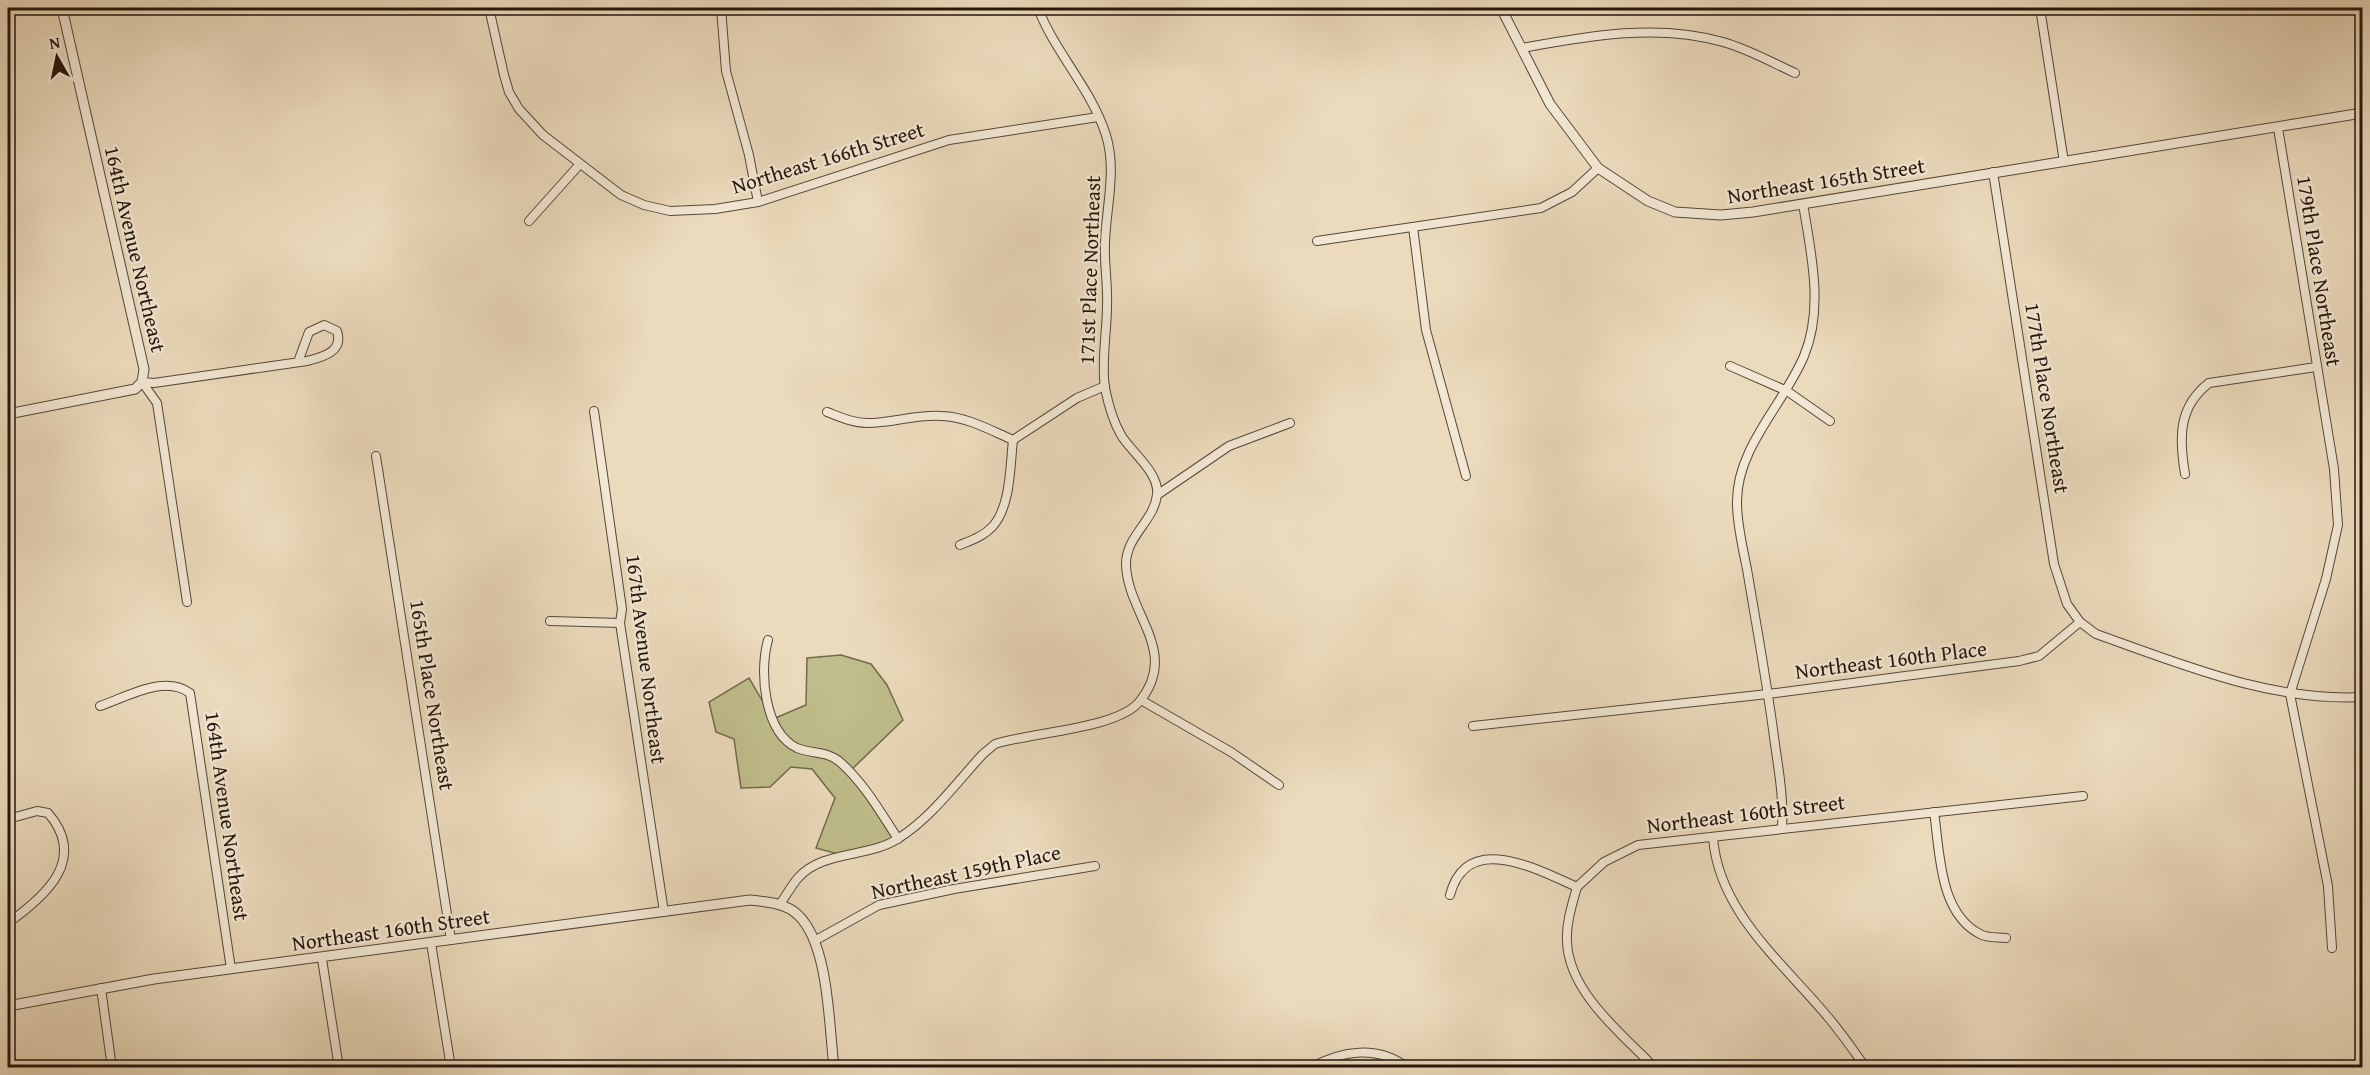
<svg xmlns="http://www.w3.org/2000/svg" width="2370" height="1075" font-family="'Gentium Book Plus',serif">
	<style>
		.green { fill: #bfbd8b; stroke: #726a4c; stroke-width: 1.5 }
		.lines { fill: none; stroke-linecap: round; stroke-linejoin: round }
		.minor-casing { stroke: #564738; stroke-width: 10 }
		.tertiary-casing { stroke: #564738; stroke-width: 11 }
		.minor { stroke: #f2e7d3; stroke-width: 8 }
		.tertiary { stroke: #f2e7d3; stroke-width: 9 }
		.labels { text-anchor: middle; stroke-width: 4.5; stroke-linejoin: round; paint-order: stroke }
		.street-label { font-size: 21px; fill: #25160c; stroke: #f2e7d3 }
	</style>
	<rect width="100%" height="100%" fill="#ebdabc"/>
	<filter id="stains"><feTurbulence type="fractalNoise" baseFrequency=".00333" numOctaves="4"/><feColorMatrix values="0 0 0 0 .2 0 0 0 0 .09 0 0 0 0 .02 0 0 0 .5 -.17"/></filter>
	<radialGradient id="worn" r=".72"><stop offset=".6" stop-color="#630" stop-opacity="0"/><stop offset="1" stop-color="#630" stop-opacity=".3"/></radialGradient>
	<path class="green" d="M841,655L871,664L887,685L903,720L849,772L898,839L845,856L816,848L835,798L812,769L791,767L770,787L741,788L734,739L716,732L709,702L749,678L773,719L806,705L807,658Z"/>
	<g class="lines">
		<defs>
			<g id="minor">
				<path d="M489,8L504,75L509,92L519,109L543,135L621,195L644,205L670,211L715,209L758,202L949,140L1098,117"/>
				<path d="M721,8L726,71L749,155L758,202"/>
				<path d="M2040,8L2064,162"/>
				<path d="M1522,48C1588,36 1657,23 1723,42C1748,49 1771,62 1795,73"/>
				<path d="M2278,128L2334,469L2338,525L2326,579L2290,694L2328,886L2332,948"/>
				<path d="M1993,172L2054,564L2067,604L2080,622"/>
				<path d="M529,221L580,164"/>
				<path d="M1413,227L1426,330L1466,476"/>
				<path d="M1317,241L1541,208L1572,192L1598,168"/>
				<path d="M1730,366L1787,391L1830,421"/>
				<path d="M142,382L154,383L307,361C322,357 344,352 337,331L324,325L309,332L298,362"/>
				<path d="M142,382L157,403L187,602"/>
				<path d="M594,411L622,609L620,623L664,912"/>
				<path d="M827,412C840,417 853,423 867,423C893,423 916,414 942,416C967,417 990,430 1013,440L1077,398L1105,386"/>
				<path d="M376,456L451,940"/>
				<path d="M2185,474C2179,438 2178,407 2209,383L2316,367"/>
				<path d="M1157,495L1229,446L1290,423"/>
				<path d="M960,545C972,540 984,536 993,526C1011,505 1010,466 1013,440"/>
				<path d="M550,621L620,623"/>
				<path d="M768,640C759,672 764,732 797,748C811,754 828,751 840,762C864,783 881,813 898,839"/>
				<path d="M1141,700L1231,752L1279,785"/>
				<path d="M100,706C127,697 164,674 190,693L231,969"/>
				<path d="M1473,726L1768,694L2019,661L2039,656L2080,622L2096,634C2181,664 2271,702 2362,697"/>
				<path d="M1934,812C1940,853 1939,915 1982,935C1989,938 1998,937 2006,938"/>
				<path d="M8,819L37,811L48,813C88,859 46,896 8,923"/>
				<path d="M1782,827C1784,797 1778,767 1774,737C1767,683 1757,629 1748,575C1744,552 1737,527 1737,503C1736,448 1784,404 1804,356C1824,308 1811,253 1803,204"/>
				<path d="M1713,837C1718,911 1782,962 1827,1016C1841,1032 1853,1050 1866,1068"/>
				<path d="M1577,887C1572,905 1566,923 1567,941C1568,989 1617,1030 1648,1061L1649,1068"/>
				<path d="M1450,895C1467,830 1538,870 1577,887L1604,862L1638,845L2083,796"/>
				<path d="M780,904C786,896 791,886 798,878C822,850 870,858 899,838C932,817 957,782 983,754L995,744C1032,732 1118,729 1140,701C1180,651 1127,614 1126,564C1126,536 1154,521 1157,495C1160,473 1131,452 1121,435C1113,421 1108,403 1105,388C1101,362 1107,332 1107,306C1108,285 1104,264 1105,243C1106,207 1117,171 1106,135C1091,88 1055,53 1038,8"/>
				<path d="M816,940L879,905L954,889L1095,866"/>
				<path d="M431,943L451,1068"/>
				<path d="M322,959L339,1068"/>
				<path d="M101,988L112,1068"/>
				<path d="M1310,1068C1342,1050 1378,1045 1408,1068"/>
			</g>
			<g id="tertiary">
				<path d="M1501,8L1550,104L1598,168L1648,201L1675,212L1721,215L1753,212L2362,113"/>
				<path d="M8,414L135,389L142,382L144,369L62,8"/>
				<path d="M8,1006L154,979L750,900C767,902 786,903 798,915C829,944 829,1026 834,1068"/>
			</g>
		</defs>
		<use href="#minor" class="minor-casing"/>
		<use href="#tertiary" class="tertiary-casing"/>
		<use href="#minor" class="minor"/>
		<use href="#tertiary" class="tertiary"/>
	</g>
	<g class="labels">
		<g class="street-label">
			<text transform="translate(828 158) rotate(-17)" y="7">Northeast 166th Street</text>
			<text transform="translate(1826 181) rotate(-9)" y="7">Northeast 165th Street</text>
			<text transform="translate(135 249) rotate(77)" y="7">164th Avenue Northeast</text>
			<text transform="translate(1090 270) rotate(-88)" y="7">171st Place Northeast</text>
			<text transform="translate(2319 271) rotate(81)" y="7">179th Place Northeast</text>
			<text transform="translate(2047 398) rotate(81)" y="7">177th Place Northeast</text>
			<text transform="translate(646 659) rotate(83)" y="7">167th Avenue Northeast</text>
			<text transform="translate(1891 660) rotate(-7)" y="7">Northeast 160th Place</text>
			<text transform="translate(432 695) rotate(81)" y="7">165th Place Northeast</text>
			<text transform="translate(1746 814) rotate(-7)" y="7">Northeast 160th Street</text>
			<text transform="translate(227 816) rotate(82)" y="7">164th Avenue Northeast</text>
			<text transform="translate(966 872) rotate(-12)" y="7">Northeast 159th Place</text>
			<text transform="translate(391 930) rotate(-8)" y="7">Northeast 160th Street</text>
		</g>
	</g>
	<rect width="2370" height="1075" fill="none" stroke="#ebdabc" stroke-width="30"/>
	<rect x="9" y="9" width="2352" height="1057" fill="none" stroke="#25160c" stroke-width="3"/>
	<rect x="15" y="15" width="2340" height="1045" fill="none" stroke="#25160c" stroke-width="1.5"/>
	<g transform="translate(57 57) rotate(351)" stroke="#f2e7d3" stroke-width="4.5" paint-order="stroke">
	<path d="M0-4.5L10 22L0 15L-10 22Z" fill="#25160c"/>
	<text y="-9" font-size="16" font-weight="bold" text-anchor="middle" fill="#25160c">N</text>
	</g>
	<rect width="100%" height="100%" filter="url(#stains)"/>
	<rect width="100%" height="100%" fill="url(#worn)"/>
</svg>
